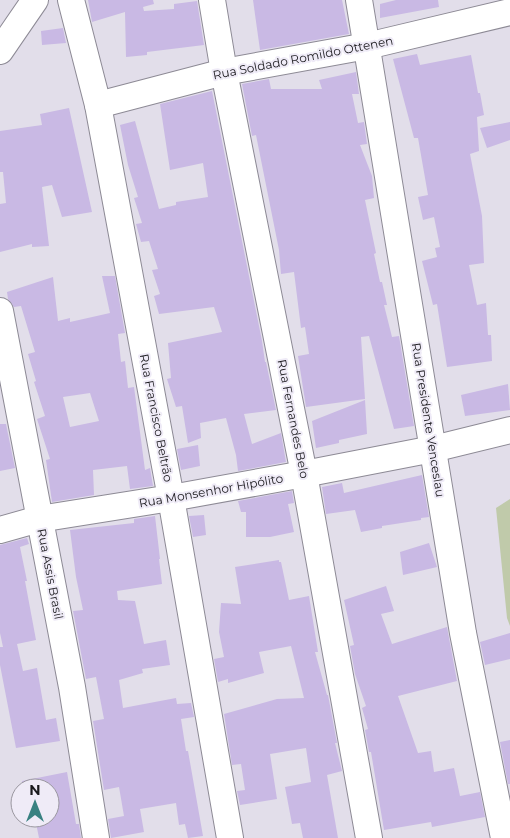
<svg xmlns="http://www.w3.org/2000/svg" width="510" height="838" font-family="Montserrat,sans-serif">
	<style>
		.green { fill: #c0caaa }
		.building { fill: #c9b9e4; fill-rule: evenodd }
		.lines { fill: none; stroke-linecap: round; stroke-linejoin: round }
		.minor-casing { stroke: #8d8a95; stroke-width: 28 }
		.minor { stroke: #fff; stroke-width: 26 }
		.labels { text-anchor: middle; stroke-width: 4; stroke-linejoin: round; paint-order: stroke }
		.street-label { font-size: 12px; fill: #1a191d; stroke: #efebf7 }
	</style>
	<rect width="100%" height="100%" fill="#e2deea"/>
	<path class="green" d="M510,499V626L507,618L496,508Z"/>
	<g class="building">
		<path d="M88,0H153L154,4L143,7L144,11L174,9V4L197,1L204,45L147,52V55L126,57L125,12L92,22Z"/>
		<path d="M253,0H342L349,34L260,50Z"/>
		<path d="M396,0H438L439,7L380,18V4Z"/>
		<path d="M63,28L66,43L42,45L41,31Z"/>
		<path d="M417,54L420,65L471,55L478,93H480L484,115L477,117L479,151L470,154L482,216L484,263L469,265L477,305L486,303L488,335H491L492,361L447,367L437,304L433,305L422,261L437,257L435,248L440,247L434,217L423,220L418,197L428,195L418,138H414L393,59Z"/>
		<path d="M356,72L359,94H352L358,123L364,122L367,144L360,145L372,176L374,198L365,200L376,253L374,254L380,282H382L387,305H384L392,337L399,336L414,426L394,429L369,336L361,337L365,399L306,407L298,356L309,354L305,327L301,328L294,272L281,274L279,250L256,135L252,136L242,84L269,79L271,89H322L319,80Z"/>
		<path d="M212,91L262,341L265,362H266L276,410L244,414L252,444L281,433L286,462L238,471L236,455L226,418L200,423L201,438L188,443L182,406L176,407L167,379L171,378L168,343L222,332L214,307L159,314L154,296L160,294L152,270L158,269L149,241L141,242L136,224L142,223L134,198L138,197L128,165L120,125L135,121L159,209L176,205V202L208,197L203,163L170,170L160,104Z"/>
		<path d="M69,108L92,212L62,217L52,185L42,187L49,246L32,247V244L0,252V204L6,203L3,172H0V131L42,125L40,114Z"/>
		<path d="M510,122V140L487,148L480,128Z"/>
		<path d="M102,276H115L125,333L118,334L121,362L125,361L128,388L134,387L145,470L150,468L153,486L130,489L127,466L93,470L94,495L52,502L46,460L50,459L37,419L45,416L34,382L36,381L28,354L35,352L21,306L14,307L8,299L7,292L53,277L58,321L70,318V322L110,313ZM90,393L99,421L70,427L63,397Z"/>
		<path d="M508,384L510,410L465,416L461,395Z"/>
		<path d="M365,400L367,434L339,440V443L316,448L312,421Z"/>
		<path d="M0,424H6L15,468L0,471Z"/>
		<path d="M198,445L200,466L181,470L177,449Z"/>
		<path d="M422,475L429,517L421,518V520L382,526V528L361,532L355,510L326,514L322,487L342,483L344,493Z"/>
		<path d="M292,491L294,503L288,504L294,532L270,537H246V512H241L238,501Z"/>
		<path d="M204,515L206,535L193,537L189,516Z"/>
		<path d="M155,516L160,559H159L162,584L117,591L118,600L135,601L144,644L166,640L170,665L142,669L143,673L119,680L123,708L176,698L177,704L191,703L194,717L181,719L186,751H188L203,836L188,838L185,824L179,825L176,803L140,809L144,832L111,838L108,819L124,816L119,787L104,790L93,721L104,719L103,714L96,677L86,679L73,611L83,610L76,577L70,530L134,523V519Z"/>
		<path d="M27,538L29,544L20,547L27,581H25L36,640L17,644L23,671L37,668L46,720L56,718L60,741L16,748L0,665V647H3L0,633V545Z"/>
		<path d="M429,543L437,567L403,575L400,552Z"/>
		<path d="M279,560V562H281L289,600L309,596L318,652H315L327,695H328L337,743H335L342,771L327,775L338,838H303L300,823L292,824L285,787L311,782L306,748L270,754L277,799L240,805L237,791L245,790L241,764L232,765L224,714L277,699L304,698L291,646L259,652L264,673L228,683V679L218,682L214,659L224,657L219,632L221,603L241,604L235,567Z"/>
		<path d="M386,586L394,611L381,614L392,644L447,627L457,681L398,696L418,753L431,751L434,772L454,768L460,796L480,792L485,817L432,827L431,822L384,830L371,752H369L365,730L368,729L362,708L366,706L355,674L350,646L354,645L344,600Z"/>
		<path d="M510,633V659L485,665L480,642Z"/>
		<path d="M510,740V784H508L500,742Z"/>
		<path d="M67,772L76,824H79L81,838H39L35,818H50V788H23L22,781Z"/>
	</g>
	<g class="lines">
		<defs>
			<g id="minor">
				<path d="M71,0L98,105L171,498L230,838"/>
				<path d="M212,0L224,72L304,474L369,838"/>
				<path d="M359,0L463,633L504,838"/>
				<path d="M0,51L35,0"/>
				<path d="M98,105L224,72L367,46L510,12"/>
				<path d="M0,311L72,687L96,838"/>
				<path d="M0,530L39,519L171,498L304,474L433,449L510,430"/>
			</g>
		</defs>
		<use href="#minor" class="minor-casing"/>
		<use href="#minor" class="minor"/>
	</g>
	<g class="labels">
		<g class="street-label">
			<text transform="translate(303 58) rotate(-11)" y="4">Rua Soldado Romildo Ottenen</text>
			<text transform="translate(156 418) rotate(79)" y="4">Rua Francisco Beltrão</text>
			<text transform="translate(293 419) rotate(79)" y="4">Rua Fernandes Belo</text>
			<text transform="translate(428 420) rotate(81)" y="4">Rua Presidente Venceslau</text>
			<text transform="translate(211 491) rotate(-10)" y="4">Rua Monsenhor Hipólito</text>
			<text transform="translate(50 574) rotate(79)" y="4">Rua Assis Brasil</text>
		</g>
	</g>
	<g transform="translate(35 803)"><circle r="24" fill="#efebf7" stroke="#9a97a0"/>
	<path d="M0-4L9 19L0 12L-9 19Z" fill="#398181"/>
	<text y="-8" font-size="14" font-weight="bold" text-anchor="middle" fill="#1a191d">N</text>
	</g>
</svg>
